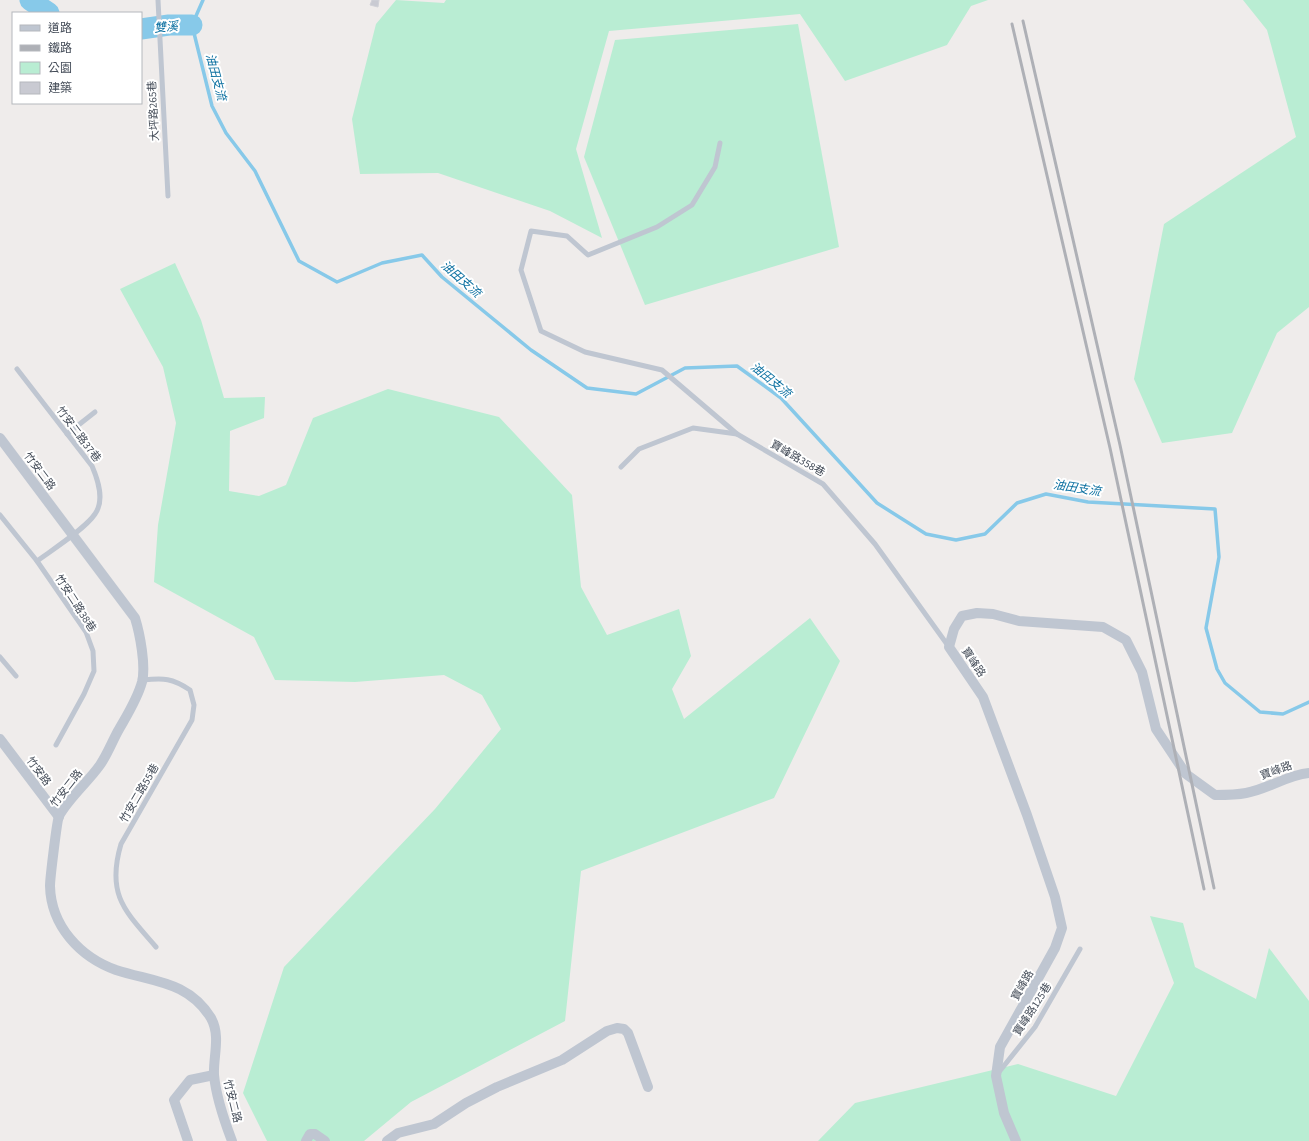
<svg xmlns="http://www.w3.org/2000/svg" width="1309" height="1141" font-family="'Source Sans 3','Noto Sans TC',sans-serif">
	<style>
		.green { fill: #b9edd3 }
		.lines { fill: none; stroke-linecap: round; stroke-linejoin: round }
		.stream { stroke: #87c9e9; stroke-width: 3.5 }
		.river { stroke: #87c9e9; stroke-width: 21 }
		.building { fill: #c9cad2; stroke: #d0d1d7 }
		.service { stroke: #bfc6d1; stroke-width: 5 }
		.minor { stroke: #bfc6d1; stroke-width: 10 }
		.rail { stroke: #aeb0b6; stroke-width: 3 }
		.labels { text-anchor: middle; stroke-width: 4; stroke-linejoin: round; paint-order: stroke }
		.street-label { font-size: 11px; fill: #454d59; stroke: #fff }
		.water-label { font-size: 12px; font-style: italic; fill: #0f72a2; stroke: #fff }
	</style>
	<rect width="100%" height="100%" fill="#efeceb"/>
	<g class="green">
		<path d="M396,0L444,3L446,0H988L971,6L947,45L845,81L800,14L609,31L576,149L602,238L550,211L438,173L360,174L352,119L376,24Z"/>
		<path d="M1243,0H1309V307L1277,333L1232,433L1162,443L1134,379L1164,224L1296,137L1267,30Z"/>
		<path d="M798,24L839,247L645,305L584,157L615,40Z"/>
		<path d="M175,263L201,320L224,398L265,397L264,418L230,431L229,491L259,496L286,485L313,418L388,389L499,417L572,495L581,587L607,635L679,609L691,656L672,689L684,719L810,618L840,661L774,798L581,871L565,1021L411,1102L364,1141H267L243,1093L284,967L435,809L501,729L482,695L444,675L355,682L275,680L254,637L154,582L158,525L176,423L163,367L120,289Z"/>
		<path d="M1150,916L1183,923L1195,967L1256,999L1269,948L1309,1001V1141H818L855,1103L1018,1064L1116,1096L1174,983Z"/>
	</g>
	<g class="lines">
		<path class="stream" d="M203,0L192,25L212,106L226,133L255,171L299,261L337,282L382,263L422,255L442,277L531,350L587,388L636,394L685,368L737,366L781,398L877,503L926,534L956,540L985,534L1017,503L1046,494L1088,502L1215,509L1219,557L1206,628L1217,669L1225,683L1260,712L1283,714L1309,702"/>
		<g class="river">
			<path d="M30,0L49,13"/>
			<path d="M141,29L169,25H192"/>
		</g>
	</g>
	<path class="building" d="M372,0H379L378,7L370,5Z"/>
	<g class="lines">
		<g class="service">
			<path d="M158,0L168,196"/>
			<path d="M720,143L715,167L692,205L657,227L588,255L567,236L531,231L521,270L541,331L585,352L662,370L737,434"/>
			<path d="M17,369L92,466C98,480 105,500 95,514C85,529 52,550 37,561"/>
			<path d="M67,434L95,412"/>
			<path d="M621,467L639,449L693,428L737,434L823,484L875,544L949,647"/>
			<path d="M0,515L37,561L86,632L93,651L94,671L84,694L56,745"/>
			<path d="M0,657L16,676"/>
			<path d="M143,680C164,678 172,678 190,690L194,705L192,720L121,844C106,895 125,911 156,947"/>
			<path d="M999,1072L1035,1027L1080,949"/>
		</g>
		<g class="minor">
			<path d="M0,438L135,618C140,634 146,666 142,682C137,700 127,715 118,731C112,742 107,755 100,765C88,782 69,798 59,816C57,820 50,879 50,886C51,926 80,957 116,970C153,982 188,981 211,1018C221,1036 213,1057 214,1075C216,1097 224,1120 232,1141"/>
			<path d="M0,739L59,817"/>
			<path d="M188,1141L174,1100L190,1080L214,1075"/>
			<path d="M306,1141L310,1134H315L325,1141"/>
			<path d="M387,1141L398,1133L434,1124L466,1103L497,1087L562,1060L607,1031L617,1028L624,1029L628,1033L648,1087"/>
			<path d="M1016,1141L1004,1113L996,1076L1000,1047L1055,948L1062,928L1055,897L1027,815L983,697L949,647L954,629L962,616L977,613L993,614L1019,621L1103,627L1126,640L1142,672L1156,729L1186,774L1215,795C1225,795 1236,795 1246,793C1268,789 1287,775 1309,773"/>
		</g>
		<g class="rail">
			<path d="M1023,21L1120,445L1214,888"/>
			<path d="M1012,24L1110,448L1204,889"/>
		</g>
	</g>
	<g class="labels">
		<g class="street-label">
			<text transform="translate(153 111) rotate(-93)" y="4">大坪路265巷</text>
			<text transform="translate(79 434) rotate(53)" y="4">竹安二路37巷</text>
			<text transform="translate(798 458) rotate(30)" y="4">寶峰路358巷</text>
			<text transform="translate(40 471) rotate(53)" y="4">竹安二路</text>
			<text transform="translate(76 603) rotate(57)" y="4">竹安二路38巷</text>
			<text transform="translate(974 662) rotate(56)" y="4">寶峰路</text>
			<text transform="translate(1276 770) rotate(-20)" y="4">寶峰路</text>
			<text transform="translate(39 771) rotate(53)" y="4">竹安路</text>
			<text transform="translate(66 788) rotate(-52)" y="4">竹安二路</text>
			<text transform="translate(139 793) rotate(-60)" y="4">竹安二路55巷</text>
			<text transform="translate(1022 985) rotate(-61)" y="4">寶峰路</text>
			<text transform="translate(1032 1009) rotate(-57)" y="4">寶峰路125巷</text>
			<text transform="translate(233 1101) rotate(76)" y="4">竹安二路</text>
		</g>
		<g class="water-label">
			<text transform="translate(166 27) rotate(-5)" y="4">雙溪</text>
			<text transform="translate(216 77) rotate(75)" y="4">油田支流</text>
			<text transform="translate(461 279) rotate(41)" y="4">油田支流</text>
			<text transform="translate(771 380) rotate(39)" y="4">油田支流</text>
			<text transform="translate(1077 488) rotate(9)" y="4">油田支流</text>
		</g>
	</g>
	<rect x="12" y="12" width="130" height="92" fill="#ffffff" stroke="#b5b8bd"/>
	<rect x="20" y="25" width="20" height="6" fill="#bfc6d1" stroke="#b5b8bd"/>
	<text x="48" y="32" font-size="12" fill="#454d59">道路</text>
	<rect x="20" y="45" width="20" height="6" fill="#aeb0b6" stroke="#b5b8bd"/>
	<text x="48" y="52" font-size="12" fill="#454d59">鐵路</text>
	<rect x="20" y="62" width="20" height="12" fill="#b9edd3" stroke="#b5b8bd"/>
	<text x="48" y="72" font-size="12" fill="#454d59">公園</text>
	<rect x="20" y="82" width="20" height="12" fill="#c9cad2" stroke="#b5b8bd"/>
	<text x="48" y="92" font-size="12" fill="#454d59">建築</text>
</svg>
